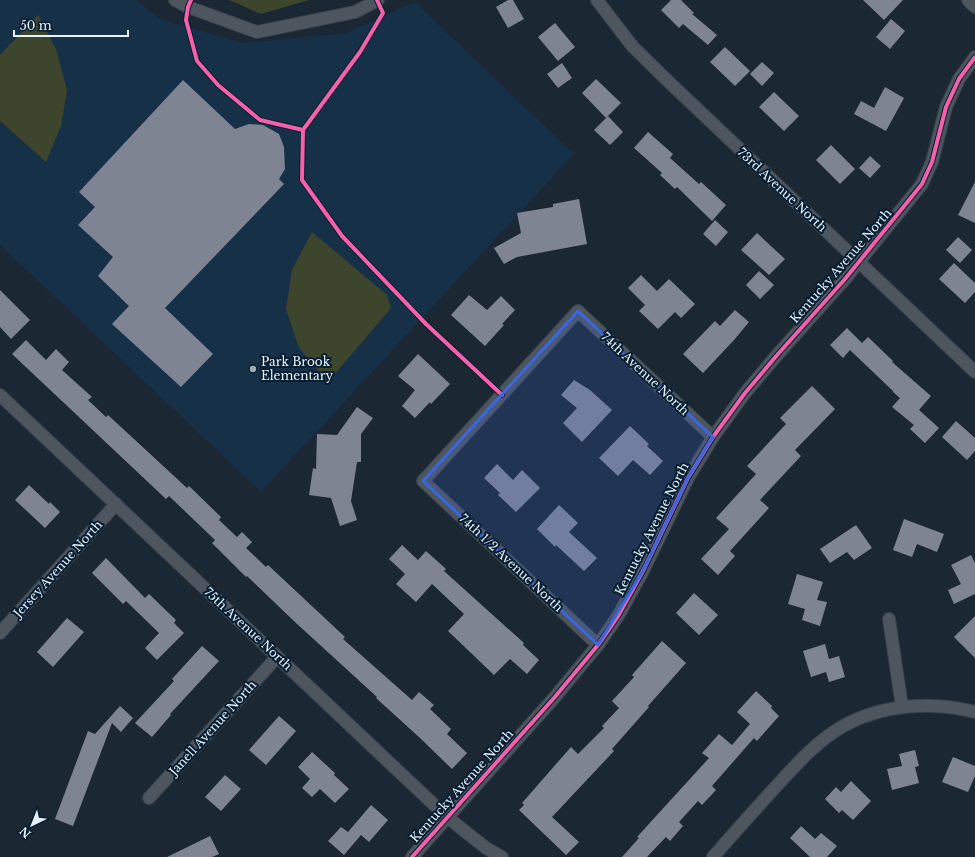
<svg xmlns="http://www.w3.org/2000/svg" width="975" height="857" font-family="'Libre Baskerville',serif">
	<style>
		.built { fill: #163048 }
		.green { fill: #3e452d }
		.building { fill: #7f8493 }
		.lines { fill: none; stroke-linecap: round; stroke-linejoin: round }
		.street-casing { stroke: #38424b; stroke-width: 14 }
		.street { stroke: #4d555e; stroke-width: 12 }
		.cycleway-casing { stroke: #071d32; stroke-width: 6 }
		.cycleway { stroke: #f560ab; stroke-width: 4 }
		.marked { fill: #3b67de; fill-opacity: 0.2; stroke: #3b67de; stroke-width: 3; stroke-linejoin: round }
		.poi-dot { fill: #a0abb6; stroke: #071d32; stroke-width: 1.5 }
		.labels { text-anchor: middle; stroke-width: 4; stroke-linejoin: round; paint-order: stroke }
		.street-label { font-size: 12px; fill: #e7f2fd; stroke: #071d32 }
		.poi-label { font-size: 12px; fill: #e7f2fd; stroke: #071d32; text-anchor: start }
	</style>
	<rect width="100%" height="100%" fill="#1b2732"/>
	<path class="built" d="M0,0H137L160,19L244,43L346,33L415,2L574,154L261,492L0,245Z"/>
	<g class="green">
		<path d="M229,0H309L261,14Z"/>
		<path d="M38,15L56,49L67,90L61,126L46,162L0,121V55Z"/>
		<path d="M312,232L387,295L391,308L328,382L299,348L286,309L292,270Z"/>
	</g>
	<g class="building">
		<path d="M508,0H513L524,19L508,28L496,7Z"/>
		<path d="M671,0H681L694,13L692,14L717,35L708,45L683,24L679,28L661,10Z"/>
		<path d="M863,0H903L884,20Z"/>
		<path d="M891,19L905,31L890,49L876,37Z"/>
		<path d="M555,23L575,47L558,61L538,37Z"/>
		<path d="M725,47L750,71L735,86L710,62Z"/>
		<path d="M762,62L774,73L762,86L750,74Z"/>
		<path d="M562,63L572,78L558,88L547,74Z"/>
		<path d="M596,79L621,103L606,118L582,93Z"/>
		<path d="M183,80L235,129L249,124L263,125L279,134L284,147L285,169L279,179L284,184L165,308L213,354L181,387L112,324L129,306L98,276L113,257L78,225L95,207L79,192Z"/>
		<path d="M885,87L904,98L886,131L854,114L861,101L874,108Z"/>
		<path d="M774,92L799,116L784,131L759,107Z"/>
		<path d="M608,116L623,132L610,145L594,130Z"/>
		<path d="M648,132L673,154L670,158L699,184L701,182L726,205L712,221L677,187L675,189L660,175L662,173L634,148Z"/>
		<path d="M831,145L855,169L840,184L816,160Z"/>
		<path d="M870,156L881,166L870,178L859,168Z"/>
		<path d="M975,182V223L958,215Z"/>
		<path d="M579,199L587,244L517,257L504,264L494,248L521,233L517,213L553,207V204Z"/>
		<path d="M715,220L728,232L716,246L703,234Z"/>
		<path d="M757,233L785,259L769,275L741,250Z"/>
		<path d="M958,237L972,250L960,263L946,250Z"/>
		<path d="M954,263L975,283V292L965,303L939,279Z"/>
		<path d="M759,271L774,285L760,299L746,285Z"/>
		<path d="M641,275L657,291L669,279L695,304L681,318L675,312L658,329L639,311L645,305L628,288Z"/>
		<path d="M0,290L30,320L11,339L0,327Z"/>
		<path d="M469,295L487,310L501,296L515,310L502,324L504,325L485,346L451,315Z"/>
		<path d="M735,310L749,322L734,340L703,373L683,354L715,321L720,326Z"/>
		<path d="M847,328L862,343L868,337L893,361L892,362L931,396L919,410L939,428L925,443L910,429L914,425L892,407L900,398L893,392V391L850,350L843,358L830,345Z"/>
		<path d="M26,340L46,360L56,349L69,362L62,370L92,397L88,400L106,417L108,415L187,488L189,486L221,517L219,520L237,537L242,532L252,542L246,548L266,567L268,565L345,637L343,639L412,700L419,692L434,705L430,709L451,729L447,734L467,753L452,769L420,738L376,698L377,697L296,623L247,576L246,577L212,543L215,540L169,496L166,499L12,354Z"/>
		<path d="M418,354L450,384L431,404L430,402L415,418L402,406L415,390L398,376Z"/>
		<path d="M574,380L590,390L612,410L582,442L563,423L577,408L561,395Z"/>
		<path d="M812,386L835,409L795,450L801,456L760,500L769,508L730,551L735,556L718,575L701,559L729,529L716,518L756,474L747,466L786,424L780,418Z"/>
		<path d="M357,407L373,418L361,434V462H357L351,501L357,520L340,526L331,498L309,495L313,468L316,469L317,434L337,435Z"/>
		<path d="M956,421L975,438V451L967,460L942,437Z"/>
		<path d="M630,426L649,444L647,446L663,461L650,475L633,460L618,476L599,458Z"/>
		<path d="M497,464L513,480L522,470L540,488L516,512L498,495L500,493L484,478Z"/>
		<path d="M29,485L49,504L50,502L60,512L45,528L15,500Z"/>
		<path d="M559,505L578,523L569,532L597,558L584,571L556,545L555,547L537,529Z"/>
		<path d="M904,519L944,534L937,552L917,544L912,557L893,550Z"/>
		<path d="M856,525L872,548L854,560L847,552L830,563L820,549Z"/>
		<path d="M402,545L418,560L426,551L446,569L444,571L524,643L523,645L539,660L527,674L510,659L494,675L448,631L464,614L432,584L416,602L396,584L405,574L389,559Z"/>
		<path d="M971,555L975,563V594L954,604L948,590L961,584L951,565Z"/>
		<path d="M106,558L145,598L149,594L176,620L174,623L184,633L157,660L145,648L159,633L126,601L123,604L92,573Z"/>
		<path d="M797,574L823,582L817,600L827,602L820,626L802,620L805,609L788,604Z"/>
		<path d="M694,593L718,615L699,635L676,613Z"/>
		<path d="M975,616V658L954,637Z"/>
		<path d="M67,618L84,632L53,667L37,652Z"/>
		<path d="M662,641L686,663L648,706L649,707L612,749L614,751L552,817L579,842L566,855L519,810L524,805L522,803L571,747L578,754L604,728L602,726L619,708L612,701L634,677L632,675Z"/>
		<path d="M825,644L829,659L839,656L845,677L829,682L826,672L811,677L803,651Z"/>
		<path d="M202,646L219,661L170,714L171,715L152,737L135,723L174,681L172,679Z"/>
		<path d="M756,691L772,706L771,708L779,716L757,741L754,738L712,786L716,790L702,805L698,801L679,822L683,826L670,841L666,837L647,857H622L639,838L637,837L709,758L702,753L719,734L732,745L750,724L737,712Z"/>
		<path d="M120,706L133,718L121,732L112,723L73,826L55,819L88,731L95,734Z"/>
		<path d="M279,716L296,731L266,765L249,750Z"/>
		<path d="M915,750L919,766L915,767L919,783L892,790L887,769L902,766L899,754Z"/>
		<path d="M312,752L335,773L334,775L349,789L335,803L320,789L312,797L302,788L310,779L298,767Z"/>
		<path d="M953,757L975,766V776L968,792L942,782Z"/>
		<path d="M225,775L241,789L221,811L205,797Z"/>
		<path d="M851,781L871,801L853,820L842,810L839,813L825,799L836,787L841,792Z"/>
		<path d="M371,805L388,820L369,842L361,835L344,855L328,841L341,827L348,832Z"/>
		<path d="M801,826L815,839L821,833L837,846L827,857H810L790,838Z"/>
		<path d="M210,836L219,854L212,857H167Z"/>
	</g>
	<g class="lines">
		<defs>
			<g id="street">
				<path d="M175,0L188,7L257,32L355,12L378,0"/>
				<path d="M597,0L633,47L671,84L975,372"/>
				<path d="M968,0L975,7"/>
				<path d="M0,395L447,817L486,848L502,857"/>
				<path d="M889,619L902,707"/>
				<path d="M0,633L116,504"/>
				<path d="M598,645L423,481L578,311L713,437"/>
				<path d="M149,798L277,657"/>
				<path d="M412,857L554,698L598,645L618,616L643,571L688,478L713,437L745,393L778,354L845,279L922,184L932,162L946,107L959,79L975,57"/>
				<path d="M713,857C732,835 752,813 771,792C794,767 816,741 845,725C884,704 933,701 975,712"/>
			</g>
		</defs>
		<use href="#street" class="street-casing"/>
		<use href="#street" class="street"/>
		<defs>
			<g id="cycleway">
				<path d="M191,0L188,7L186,20L197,61L218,85L260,120L303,130"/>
				<path d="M377,0L383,13L360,52L303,130L302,180L342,236L426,324L502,395"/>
				<path d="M412,857L554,698L598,645L618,616L643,571L688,478L713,437L745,393L778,354L845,279L922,184L932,162L946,107L959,79L975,57"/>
			</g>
		</defs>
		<use href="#cycleway" class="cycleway-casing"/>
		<use href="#cycleway" class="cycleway"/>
	</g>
	<path class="marked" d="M578,311L713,437L688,478L643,571L598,645L423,481Z"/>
	<circle class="poi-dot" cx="253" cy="369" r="4"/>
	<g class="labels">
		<g class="street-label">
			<text transform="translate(782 190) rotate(43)" y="4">73rd Avenue North</text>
			<text transform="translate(841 266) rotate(-49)" y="4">Kentucky Avenue North</text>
			<text transform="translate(645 374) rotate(43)" y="4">74th Avenue North</text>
			<text transform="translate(652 529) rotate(-63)" y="4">Kentucky Avenue North</text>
			<text transform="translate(511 563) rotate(43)" y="4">74th 1/2 Avenue North</text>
			<text transform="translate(58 569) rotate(-48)" y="4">Jersey Avenue North</text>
			<text transform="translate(248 629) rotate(43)" y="4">75th Avenue North</text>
			<text transform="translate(213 728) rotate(-48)" y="4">Janell Avenue North</text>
			<text transform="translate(462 786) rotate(-48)" y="4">Kentucky Avenue North</text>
		</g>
		<g class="poi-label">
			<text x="261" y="366">Park Brook<tspan x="261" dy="14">Elementary</tspan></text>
		</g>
	</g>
	<g transform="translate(32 825) rotate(223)" stroke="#071d32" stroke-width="3" paint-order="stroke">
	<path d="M0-3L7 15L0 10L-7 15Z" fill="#e7f2fd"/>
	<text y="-6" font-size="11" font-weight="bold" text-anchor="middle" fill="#e7f2fd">N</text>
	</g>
	<path d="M14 30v6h114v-6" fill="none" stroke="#e7f2fd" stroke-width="2"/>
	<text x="20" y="30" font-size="12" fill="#e7f2fd" stroke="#071d32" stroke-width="3" paint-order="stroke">50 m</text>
</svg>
